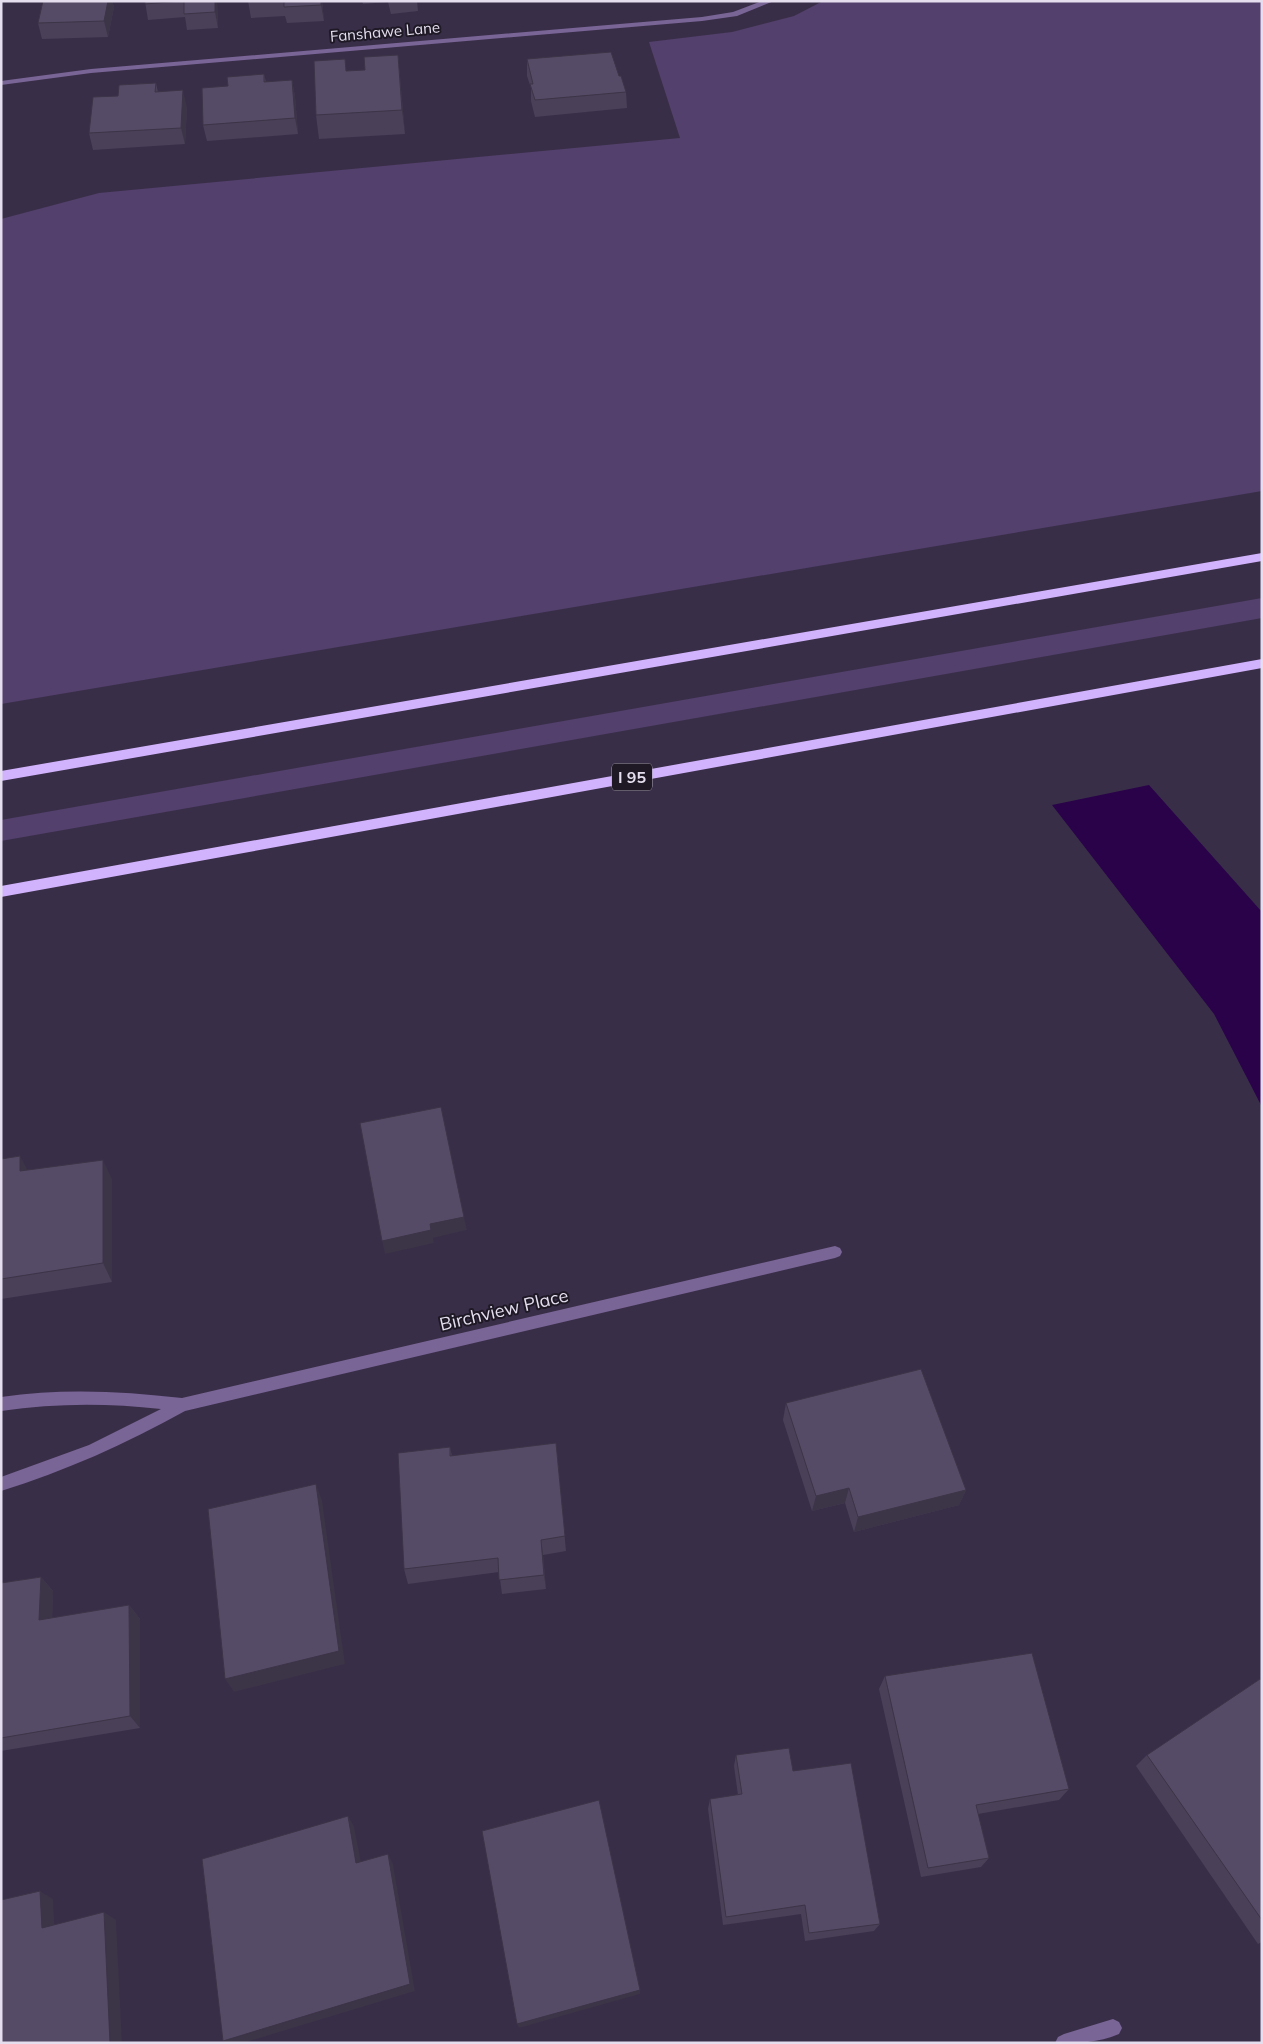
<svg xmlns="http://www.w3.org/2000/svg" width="1263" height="2044" font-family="Mulish,sans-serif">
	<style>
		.green { fill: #53406c }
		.water { fill: #2a024a }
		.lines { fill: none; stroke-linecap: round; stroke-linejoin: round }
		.minor { fill: #7a6597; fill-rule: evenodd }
		.highway { fill: #d1b3fd; fill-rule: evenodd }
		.wall { fill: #4a4058 }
		.shaded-wall { fill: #3c3447 }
		.building { fill: #564b66; stroke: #3c3447 }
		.labels { text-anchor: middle; stroke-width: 4; stroke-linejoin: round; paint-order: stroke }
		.far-street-label { font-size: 15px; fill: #e4deee; stroke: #1e1925 }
		.shield { fill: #1e1925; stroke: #a9a3b2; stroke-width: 1 }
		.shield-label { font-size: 16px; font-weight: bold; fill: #e4deee }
		.street-label { font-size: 18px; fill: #e4deee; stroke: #1e1925 }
	</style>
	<rect width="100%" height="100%" fill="#392e48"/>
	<g class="green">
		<path d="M823,1H1262V491L1,704V219L99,193L680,138L649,42L732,32L794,16Z"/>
		<path d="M1262,598V618L1,841V820Z"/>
	</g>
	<path class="water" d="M1149,785L1262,912V1107L1214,1014L1052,805Z"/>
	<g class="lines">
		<g class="minor">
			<path d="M762,1H774L737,16L702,21L91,73L1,85V81L91,69L702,17L733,12Z"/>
			<path d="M835,1246L840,1248L842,1252L840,1256L835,1258L185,1411C126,1444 65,1471 1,1491V1477L89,1445L161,1409C107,1403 55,1403 1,1411V1397C62,1388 121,1391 182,1398Z"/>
			<path d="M1113,2019L1119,2022L1122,2028L1119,2034C1098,2043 1078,2043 1055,2043L1058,2037L1064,2034Z"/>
		</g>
		<g class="highway">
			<path d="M1262,553V561L1,781V771Z"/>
			<path d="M1262,659V668L1,897V886Z"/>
		</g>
	</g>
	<g class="wall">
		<path d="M43,1H112L114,7L108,37L42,39L38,23Z"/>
		<path d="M145,1H217L218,28L187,30L185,17L148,20Z"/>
		<path d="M248,1H322L324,21L287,23L285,16L251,18Z"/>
		<path d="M362,1H417L418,11L391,14L388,2L363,4Z"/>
		<path d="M398,55L405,134L319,139L316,115L345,59L346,71L365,70Z"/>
		<path d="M527,59L619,76L626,92L627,108L535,117L531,101V88L527,76Z"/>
		<path d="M264,74L266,82L292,80L295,97L298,134L207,141L203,125L228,86Z"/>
		<path d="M156,83L158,92L187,107L185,144L93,150L89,133L118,96Z"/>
		<path d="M1,1159L28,1170L112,1179V1282L1,1299Z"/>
		<path d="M786,1403L966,1490L959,1505L854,1532L845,1503L812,1511L783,1420Z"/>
		<path d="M556,1443L566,1551L543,1555L546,1589L502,1594L499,1572L408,1584L404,1569L450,1447L452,1456Z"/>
		<path d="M41,1577L53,1591L52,1618L129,1605L140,1619V1728L1,1751V1583Z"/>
		<path d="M885,1676L1069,1789L1059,1800L978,1814L989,1858L981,1867L921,1877L879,1689Z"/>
		<path d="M1262,1681V1942L1258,1944L1136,1766L1147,1755Z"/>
		<path d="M736,1755L793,1771L880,1924L874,1931L805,1941L801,1914L723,1925L708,1809L710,1799L738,1795L734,1766Z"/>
	</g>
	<g class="shaded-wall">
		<path d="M108,1H112L114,7L108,37L104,21Z"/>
		<path d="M215,1H217L218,28L215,12Z"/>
		<path d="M321,1H322L324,21L321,5Z"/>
		<path d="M398,55L400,79L405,134L402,110Z"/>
		<path d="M292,80L295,97L298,134L295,118Z"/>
		<path d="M183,90L187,107L185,144L181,128Z"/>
		<path d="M20,1156L31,1176L20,1171Z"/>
		<path d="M103,1160L112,1179V1282L103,1263Z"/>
		<path d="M464,1217L467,1230L433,1238L434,1243L385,1254L382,1241L430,1224Z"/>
		<path d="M316,1484L322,1500L345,1664L234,1692L225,1679Z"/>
		<path d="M849,1488L845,1503L812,1511L816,1496Z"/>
		<path d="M966,1490L959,1505L854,1532L858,1517Z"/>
		<path d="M541,1540L543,1555L546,1589L544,1575Z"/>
		<path d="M41,1577L53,1591L52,1634L39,1620Z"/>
		<path d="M129,1605L140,1619V1728L130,1716Z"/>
		<path d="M348,1816L354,1826L363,1873L356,1863Z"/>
		<path d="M388,1854L393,1864L415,1991L243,2043H226L223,2041Z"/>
		<path d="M40,1891L53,1899L55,1935L42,1928Z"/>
		<path d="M104,1912L116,1920L122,2043H110Z"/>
		<path d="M640,1990V1994L519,2028L517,2024Z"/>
	</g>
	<g class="building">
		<path d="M43,1H108L104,21L38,23Z"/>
		<path d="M145,1H181L145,4Z"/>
		<path d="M184,1H215V12L184,14Z"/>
		<path d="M284,1H321V5L284,7Z"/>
		<path d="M611,52L619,76H621L626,92L535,100L530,84H533L527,59Z"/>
		<path d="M398,55L402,110L316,115L314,61L345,59L346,71L365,70L364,57Z"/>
		<path d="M264,74V82L292,80L295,118L203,125L202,88L228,86L227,77Z"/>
		<path d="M156,83L155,92L183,90L181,128L89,133L93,97L118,96L119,85Z"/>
		<path d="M441,1107L464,1217L430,1224L431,1230L382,1241L360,1123Z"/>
		<path d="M20,1156V1171L103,1160V1263L1,1279V1159Z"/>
		<path d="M921,1369L966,1490L858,1517L849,1488L816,1496L786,1403Z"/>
		<path d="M556,1443L565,1536L541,1540L544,1575L499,1580L498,1558L404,1569L398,1453L450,1447V1456Z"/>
		<path d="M316,1484L339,1651L225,1679L208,1509Z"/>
		<path d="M41,1577L39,1620L129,1605L130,1716L1,1738V1583Z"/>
		<path d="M1032,1653L1069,1789L976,1805L989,1858L928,1868L885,1676Z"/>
		<path d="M1260,1679L1262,1681V1920L1147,1755Z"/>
		<path d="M789,1748L793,1771L851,1763L880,1924L809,1933L805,1905L726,1917L710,1799L742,1794L736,1755Z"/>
		<path d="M599,1800L640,1990L517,2024L482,1831Z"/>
		<path d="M348,1816L356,1863L388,1854L410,1984L223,2041L202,1859Z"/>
		<path d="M40,1891L42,1928L104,1912L110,2043H1V1900Z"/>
	</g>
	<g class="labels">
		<g class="far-street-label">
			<text transform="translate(385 32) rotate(-5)" y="5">Fanshawe Lane</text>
		</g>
		<rect class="shield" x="612" y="763.5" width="40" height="27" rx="4"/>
		<g class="shield-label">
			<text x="632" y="783">I 95</text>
		</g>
		<g class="street-label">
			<text transform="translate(504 1310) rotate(-13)" y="6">Birchview Place</text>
		</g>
	</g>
	<rect width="1263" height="2044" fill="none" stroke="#e4deee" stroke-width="5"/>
</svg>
